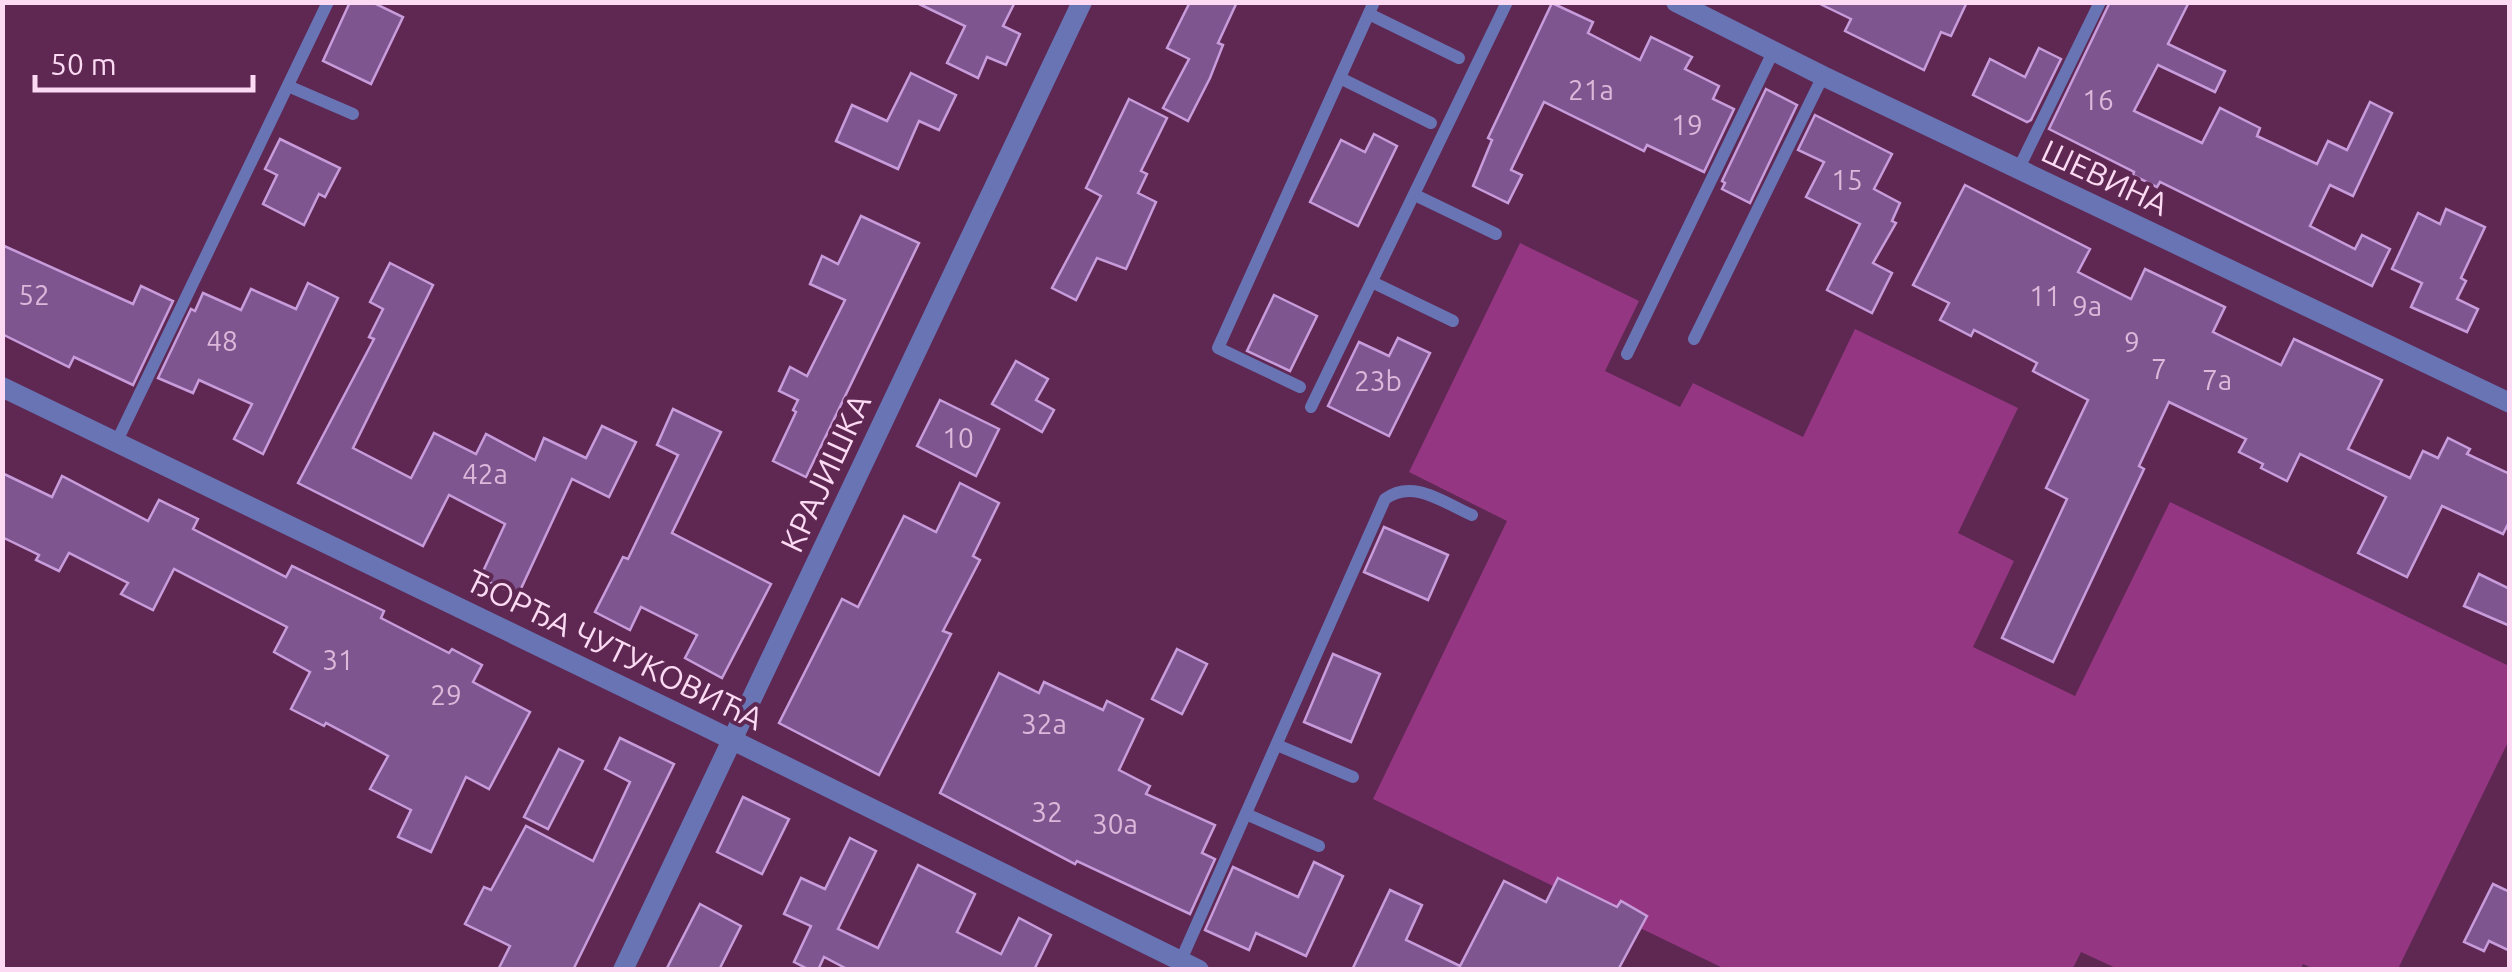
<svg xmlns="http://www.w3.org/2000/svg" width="2512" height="972" font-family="Ubuntu,sans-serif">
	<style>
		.green { fill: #953683 }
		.building { fill: #7e558f; stroke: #c89cdb; stroke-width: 2.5 }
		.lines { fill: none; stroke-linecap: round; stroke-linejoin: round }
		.lane { stroke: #6974b4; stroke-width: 12 }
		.street { stroke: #6974b4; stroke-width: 20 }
		.labels { text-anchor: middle; stroke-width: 8; stroke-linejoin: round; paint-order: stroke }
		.number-label { font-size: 28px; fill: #dcb9da }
		.street-label { font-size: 32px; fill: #fcdaf3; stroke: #5e2853 }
	</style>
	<rect width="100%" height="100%" fill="#5e2853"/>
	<path class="green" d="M1520,243L1639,301L1605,371L1680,407L1693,383L1803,437L1855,329L2018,408L1958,533L2014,561L1973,647L2075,696L2170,502L2509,666V740L2398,969H2314L2303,964L2300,970L2118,969L2081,952L2072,970L1725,969L1373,799L1507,521L1409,472Z"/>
	<g class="building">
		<path d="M350,2H372L403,17L371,84L323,61Z"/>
		<path d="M915,2H1015L1003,26L1020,34L1006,65L987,57L978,78L947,63L965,26Z"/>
		<path d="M1190,2H1237L1218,43L1223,45L1210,78L1188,121L1163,108L1189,59L1167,48Z"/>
		<path d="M1816,2H1967L1951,36L1941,32L1924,70L1845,31L1851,19Z"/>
		<path d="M2110,2H2189L2168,44L2225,71L2215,92L2158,65L2134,111L2202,143L2220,108L2260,128L2257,136L2317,164L2328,141L2347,150L2370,102L2392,113L2353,196L2330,185L2310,226L2355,249L2362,235L2390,249L2372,286L2160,182L2157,187L2133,175L2134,172L2049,129Z"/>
		<path d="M1552,3L1593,22L1588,33L1640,60L1651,37L1692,57L1685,69L1719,86L1713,99L1734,109L1704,172L1647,145L1644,151L1544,102L1511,170L1522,175L1508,203L1473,186L1492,140L1488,138Z"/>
		<path d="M2039,48L2061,59L2031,120L2027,122L1973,95L1990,59L2025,77Z"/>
		<path d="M911,73L956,95L939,130L919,121L898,169L836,141L852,105L887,121Z"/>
		<path d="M1766,89L1797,105L1750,203L1722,189L1725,183L1722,181Z"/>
		<path d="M1129,99L1167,118L1141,171L1147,174L1138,193L1156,202L1126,269L1097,258L1076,300L1052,288L1101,196L1086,188Z"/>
		<path d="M1815,115L1892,154L1874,189L1900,203L1892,221L1896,223L1873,263L1892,273L1872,313L1827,290L1860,224L1806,197L1824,162L1798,150Z"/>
		<path d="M1374,134L1397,146L1358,226L1310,202L1341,140L1365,152Z"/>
		<path d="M280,139L340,168L325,197L319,194L304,225L263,204L277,175L265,169Z"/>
		<path d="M1965,185L2090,249L2078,272L2131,299L2145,269L2225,307L2213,332L2281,365L2294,339L2382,380L2348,449L2410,478L2423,451L2438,458L2448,438L2470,449L2467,454L2510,474V520L2503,534L2442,506L2407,577L2358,553L2386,497L2300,454L2287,481L2261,468L2263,464L2239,452L2246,439L2169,402L2139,466L2144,469L2053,662L2002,638L2067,499L2046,488L2088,400L2033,371L2037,363L1974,330L1971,336L1940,320L1949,303L1913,285Z"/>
		<path d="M2446,209L2485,227L2461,278L2466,281L2457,299L2478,309L2467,332L2411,307L2422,283L2392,269L2418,213L2440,224Z"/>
		<path d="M861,216L919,243L806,477L773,461L796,412L793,410L798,400L779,391L790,367L807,376L845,300L810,284L822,256L838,264Z"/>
		<path d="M2,245L133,304L141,286L173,301L133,385L74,357L69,367L2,334Z"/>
		<path d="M390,263L433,285L353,448L411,478L434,433L476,454L486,434L535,460L544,438L586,458L602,426L636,442L609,497L572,479L518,595L480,578L505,524L449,495L423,546L298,483L374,339L369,337L383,309L370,302Z"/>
		<path d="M308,283L338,298L263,454L234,439L252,404L199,380L193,393L158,378L191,309L195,311L203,293L241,310L251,289L296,309Z"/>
		<path d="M1274,295L1317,316L1290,371L1247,351Z"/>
		<path d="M1398,338L1430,353L1389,436L1328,406L1359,342L1389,356Z"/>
		<path d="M1016,361L1048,379L1036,400L1054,410L1042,432L992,404Z"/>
		<path d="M940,400L999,429L976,476L917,446Z"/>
		<path d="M673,409L721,432L672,533L771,584L722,678L685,658L697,635L641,607L630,630L595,612L623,557L628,559L678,455L657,445Z"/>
		<path d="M2,473L52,497L62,476L148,521L159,500L198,519L193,529L286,577L292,566L384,611L381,618L449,653L452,649L482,665L473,682L530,712L489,789L466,777L431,852L398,837L411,810L370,789L388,756L326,723L324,726L291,709L310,672L274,652L287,627L174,569L153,610L121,594L128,583L69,553L59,571L36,560L39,555L2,537Z"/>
		<path d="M960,483L999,503L973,556L980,560L943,631L951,634L879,775L779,723L842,599L858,607L904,516L936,532Z"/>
		<path d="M1384,527L1448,555L1428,600L1364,572Z"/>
		<path d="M2479,574L2510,589V626L2464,606Z"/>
		<path d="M1177,649L1207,664L1182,714L1152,699Z"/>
		<path d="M1333,654L1380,674L1351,742L1304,722Z"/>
		<path d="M999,673L1039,693L1044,682L1103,710L1107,701L1143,719L1119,770L1150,786L1146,794L1215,825L1202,853L1215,859L1190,914L1077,861L1075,864L940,793Z"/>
		<path d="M620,738L674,764L573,970H498L510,946L465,924L484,887L491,890L526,826L593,861L630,782L605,769Z"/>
		<path d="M559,749L583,761L548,829L524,817Z"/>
		<path d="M743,797L789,819L762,874L717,852Z"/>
		<path d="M850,838L876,851L838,929L878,948L918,865L975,894L957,932L1001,954L1019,918L1051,935L1034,970H849L824,957L818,970H810L794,962L811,926L784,914L801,878L825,889Z"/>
		<path d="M1314,862L1343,876L1306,956L1256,933L1249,950L1205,930L1233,867L1298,897Z"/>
		<path d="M1558,878L1617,907L1621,901L1647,916L1618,970H1352L1390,890L1422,905L1406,940L1460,966L1504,881L1546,902Z"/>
		<path d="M2493,884L2510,892V951L2489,941L2484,951L2464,942Z"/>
		<path d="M700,904L741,926L719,970H666Z"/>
	</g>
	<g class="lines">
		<g class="lane">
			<path d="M1369,14L1459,58"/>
			<path d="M1340,78L1431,123"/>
			<path d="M288,86L353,114"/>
			<path d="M2018,170L2100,2"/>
			<path d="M1415,195L1496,234"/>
			<path d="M1372,282L1453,321"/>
			<path d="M1694,339L1823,76"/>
			<path d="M1627,354L1773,52"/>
			<path d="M1300,387L1218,348L1374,2"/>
			<path d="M1311,407L1507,2"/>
			<path d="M116,443L328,2"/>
			<path d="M1277,745L1353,777"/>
			<path d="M1246,814L1319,846"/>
			<path d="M1181,960L1385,499C1413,478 1444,503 1472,515"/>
		</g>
		<g class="street">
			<path d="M1676,2L1823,76L2510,403"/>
			<path d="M2,387L700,724L1199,970"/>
			<path d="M623,970L1082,2"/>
		</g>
	</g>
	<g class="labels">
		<g class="number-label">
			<text x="1591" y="100">21a</text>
			<text x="2098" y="110">16</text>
			<text x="1687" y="135">19</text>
			<text x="1847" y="190">15</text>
			<text x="34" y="305">52</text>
			<text x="2045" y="306">11</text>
			<text x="2087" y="316">9a</text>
			<text x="222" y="351">48</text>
			<text x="2132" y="352">9</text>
			<text x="2159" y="379">7</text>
			<text x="2217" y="390">7a</text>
			<text x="1378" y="391">23b</text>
			<text x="958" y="448">10</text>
			<text x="485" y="484">42a</text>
			<text x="338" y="670">31</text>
			<text x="446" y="705">29</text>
			<text x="1044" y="734">32a</text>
			<text x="1047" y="822">32</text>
			<text x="1115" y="834">30a</text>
		</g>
		<g class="street-label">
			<text transform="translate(2105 178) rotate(25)" y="11">ШЕВИНА</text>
			<text transform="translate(826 473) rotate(-65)" y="11">КРАЈИШКА</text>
			<text transform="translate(615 650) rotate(26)" y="11">ЂОРЂА ЧУТУКОВИЋА</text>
		</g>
	</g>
	<rect width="2512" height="972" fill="none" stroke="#fcdaf3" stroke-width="10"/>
	<path d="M35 75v15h218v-15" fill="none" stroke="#fcdaf3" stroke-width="5"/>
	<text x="50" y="75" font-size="30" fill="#fcdaf3" stroke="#5e2853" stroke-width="8" paint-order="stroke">50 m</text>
</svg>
